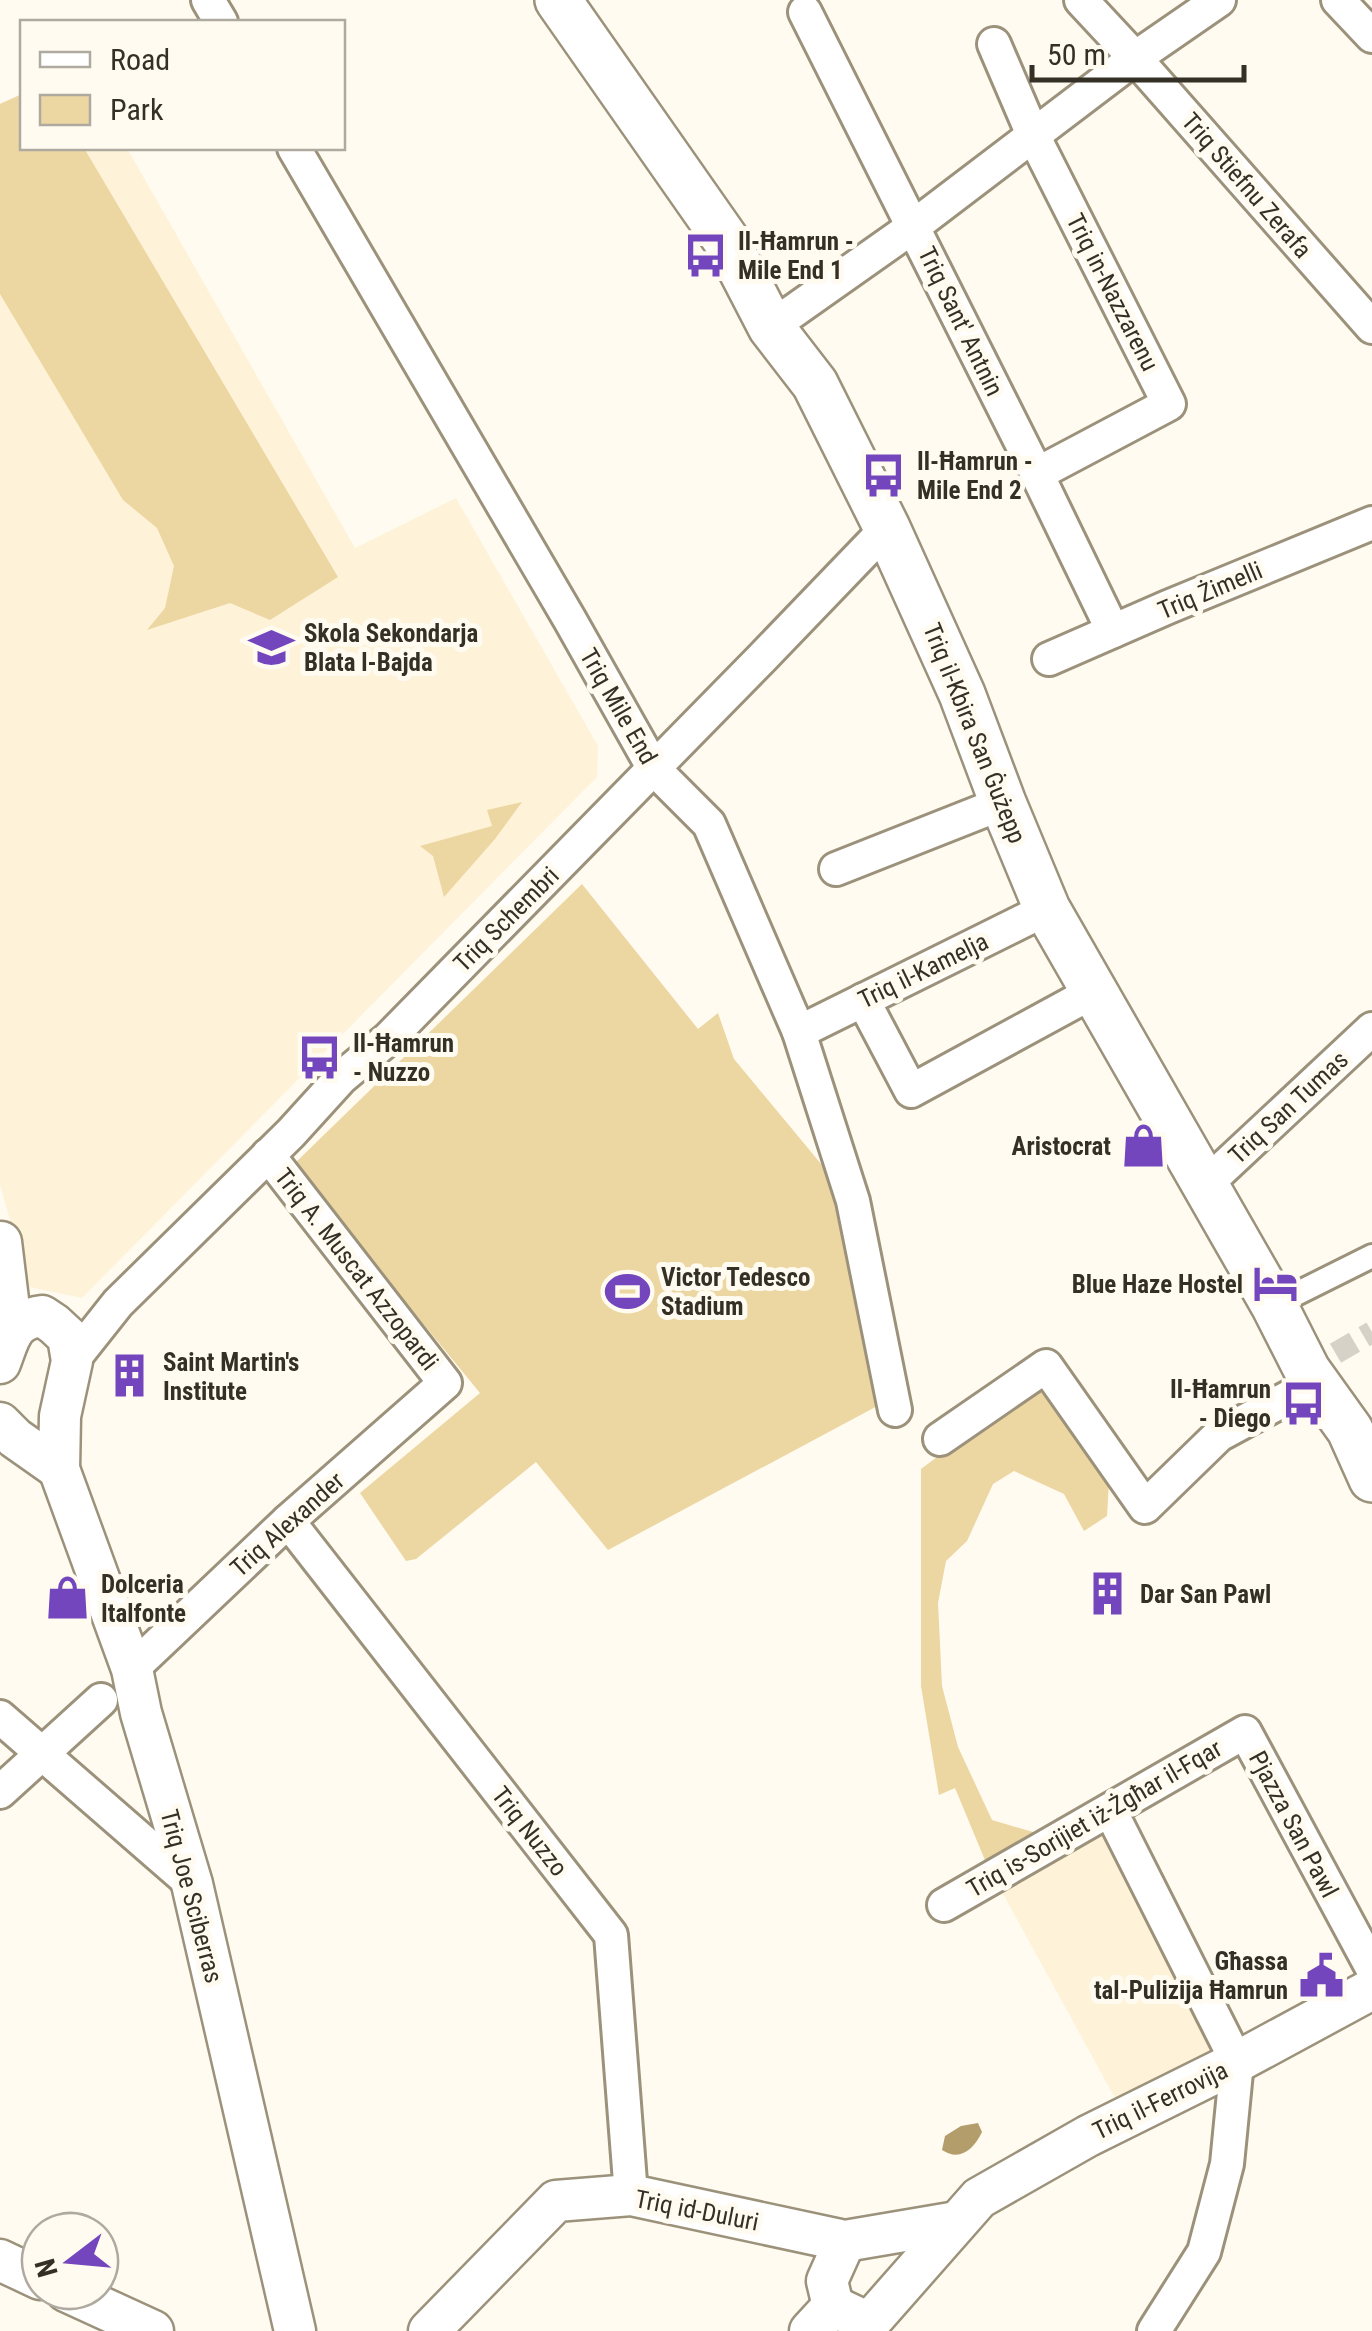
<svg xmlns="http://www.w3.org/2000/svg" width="1372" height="2331" font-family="'Roboto Condensed',sans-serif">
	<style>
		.built { fill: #fef3d9 }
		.green { fill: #ecd6a2 }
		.water { fill: #b39d6b }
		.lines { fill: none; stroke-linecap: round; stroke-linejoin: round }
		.pedestrian-tunnel { stroke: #d6d2c8; stroke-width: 22; stroke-dasharray: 22 11; stroke-linecap: butt }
		.pedestrian-casing { stroke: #9c927b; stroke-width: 28 }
		.minor-casing { stroke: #9c927b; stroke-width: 38 }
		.tertiary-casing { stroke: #9c927b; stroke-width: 45 }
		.secondary-casing { stroke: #9c927b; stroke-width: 50 }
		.pedestrian { stroke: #fff; stroke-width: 22 }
		.minor { stroke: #fff; stroke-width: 32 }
		.tertiary { stroke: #fff; stroke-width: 40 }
		.secondary { stroke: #fff; stroke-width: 45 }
		.labels { text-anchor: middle; stroke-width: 10; stroke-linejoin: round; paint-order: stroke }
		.street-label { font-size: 25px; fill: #343026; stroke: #fffbf0 }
		.poi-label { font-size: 25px; font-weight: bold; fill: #343026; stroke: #fffbf0; text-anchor: start }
	</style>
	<rect width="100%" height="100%" fill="#fffbf0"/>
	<g class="built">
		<path d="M22,94V148H127L355,548L456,498L598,746L597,777L82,1298L29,1287L0,1185V104Z"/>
		<path d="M1104,1833L1221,2046L1116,2100L1002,1892Z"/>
	</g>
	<g class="green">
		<path d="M22,94V148H84L338,577L270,620L230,603L147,630L165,608L174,566L157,528L123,500L0,294V104Z"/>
		<path d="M522,802L495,839L444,897L433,856L420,846L492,826L487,810Z"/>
		<path d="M582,884L698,1029L718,1013L734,1059L841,1188L881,1404L608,1550L536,1462L416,1559L406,1561L360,1493L480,1393L293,1165Z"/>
		<path d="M1035,1384L1109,1481L1107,1516L1084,1531L1064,1494L1014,1471L993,1484L967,1541L946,1561L938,1603L942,1686L958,1747L992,1820L1043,1835L987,1865L955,1788L939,1795L921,1686V1469Z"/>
	</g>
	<path class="water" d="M978,2123L982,2132C974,2149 960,2162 942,2150L945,2136L961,2126Z"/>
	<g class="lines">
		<path class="pedestrian-tunnel" d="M1307,1370L1372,1332"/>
		<defs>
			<path id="pedestrian" d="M1274,1305L1372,1256"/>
			<g id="minor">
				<path d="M208,0L221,22"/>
				<path d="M1081,0L1135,58L1372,327"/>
				<path d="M1338,0L1372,36"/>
				<path d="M805,12L1037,474L1113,631"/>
				<path d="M994,44L1033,135L1169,404L1037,474"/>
				<path d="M294,148L570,620L654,769L709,824L799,1032L853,1201L895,1410"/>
				<path d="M771,327L914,226L1135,58L1219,0"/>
				<path d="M1049,659L1168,607L1372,523"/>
				<path d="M836,869L1003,803"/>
				<path d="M863,1000L911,1091L1093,992"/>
				<path d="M799,1032L1047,909"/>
				<path d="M1204,1186L1372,1029"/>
				<path d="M72,1361L118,1303L291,1133L341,1078L389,1038L761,659L887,528"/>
				<path d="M940,1439L1046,1366L1145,1507L1219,1435L1317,1382"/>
				<path d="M288,1521L611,1935L631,2195"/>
				<path d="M132,1669L288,1521L445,1383L268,1155"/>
				<path d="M0,1717L192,1884"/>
				<path d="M0,1792L101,1700"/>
				<path d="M1110,1810L1237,2062L1227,2164L1204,2252L1154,2331"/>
				<path d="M944,1905L1245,1732L1372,1968"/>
			</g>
			<g id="tertiary">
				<path d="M1,1242L12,1333"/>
				<path d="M0,1363C10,1337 11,1320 42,1316L54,1324L68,1337L72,1361L60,1416L59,1469L132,1669L141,1713L192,1884L295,2331"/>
				<path d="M0,1423L15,1438L59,1469"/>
				<path d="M0,2260L40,2279"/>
				<path d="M66,2291L153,2331"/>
				<path d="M833,2306L827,2281L845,2241"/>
				<path d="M429,2331L556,2201L631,2195L845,2241L957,2222"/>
				<path d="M810,2331L833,2306L869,2323L979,2198L1088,2136L1237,2062L1372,1989"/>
			</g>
			<path id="secondary" d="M558,0L726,240L771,327L815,384L887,528L962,694L1003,803L1047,909L1274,1305L1307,1370L1350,1430L1372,1479"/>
		</defs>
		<use href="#pedestrian" class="pedestrian-casing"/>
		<use href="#minor" class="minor-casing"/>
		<use href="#tertiary" class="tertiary-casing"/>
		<use href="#secondary" class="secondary-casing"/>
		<use href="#pedestrian" class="pedestrian"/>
		<use href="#minor" class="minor"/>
		<use href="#tertiary" class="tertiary"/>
		<use href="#secondary" class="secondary"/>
	</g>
	<defs>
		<symbol id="bus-bare" viewBox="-9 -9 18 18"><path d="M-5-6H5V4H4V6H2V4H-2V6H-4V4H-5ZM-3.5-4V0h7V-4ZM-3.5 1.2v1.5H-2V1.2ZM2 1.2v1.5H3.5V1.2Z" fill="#7446be" stroke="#fffbf0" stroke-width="2.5" paint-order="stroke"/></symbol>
		<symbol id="school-bare" viewBox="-9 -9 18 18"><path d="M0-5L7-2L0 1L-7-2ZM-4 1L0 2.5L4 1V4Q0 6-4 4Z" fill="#7446be" stroke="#fffbf0" stroke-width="2.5" paint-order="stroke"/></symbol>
		<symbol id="shop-bare" viewBox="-9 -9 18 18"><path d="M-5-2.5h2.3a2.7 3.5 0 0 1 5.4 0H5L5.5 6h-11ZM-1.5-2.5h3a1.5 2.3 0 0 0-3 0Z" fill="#7446be" stroke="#fffbf0" stroke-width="2.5" paint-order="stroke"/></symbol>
		<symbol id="hotel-bare" viewBox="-9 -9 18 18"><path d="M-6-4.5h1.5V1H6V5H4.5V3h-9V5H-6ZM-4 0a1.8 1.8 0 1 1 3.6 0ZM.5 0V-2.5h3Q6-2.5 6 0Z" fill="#7446be" stroke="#fffbf0" stroke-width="2.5" paint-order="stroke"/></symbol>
		<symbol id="stadium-bare" viewBox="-9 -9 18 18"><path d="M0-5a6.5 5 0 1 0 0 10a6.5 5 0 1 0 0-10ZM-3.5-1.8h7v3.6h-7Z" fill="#7446be" stroke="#fffbf0" stroke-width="2.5" paint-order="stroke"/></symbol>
		<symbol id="building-bare" viewBox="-9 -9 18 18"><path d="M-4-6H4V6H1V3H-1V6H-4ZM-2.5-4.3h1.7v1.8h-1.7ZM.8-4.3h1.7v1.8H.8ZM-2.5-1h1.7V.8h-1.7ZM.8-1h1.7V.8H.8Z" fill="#7446be" stroke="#fffbf0" stroke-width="2.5" paint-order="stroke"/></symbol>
		<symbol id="civic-bare" viewBox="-9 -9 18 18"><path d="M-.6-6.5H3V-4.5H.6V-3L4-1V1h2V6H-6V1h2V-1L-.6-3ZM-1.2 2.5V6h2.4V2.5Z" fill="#7446be" stroke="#fffbf0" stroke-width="2.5" paint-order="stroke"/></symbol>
	</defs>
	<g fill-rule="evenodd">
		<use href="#bus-bare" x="674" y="224" width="63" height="63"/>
		<use href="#bus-bare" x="852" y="444" width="63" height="63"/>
		<use href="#school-bare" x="240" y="616" width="63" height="63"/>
		<use href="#bus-bare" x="288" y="1026" width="63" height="63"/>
		<use href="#shop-bare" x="1112" y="1114" width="63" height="63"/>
		<use href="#hotel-bare" x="1244" y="1252" width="63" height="63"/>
		<use href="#stadium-bare" x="596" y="1260" width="63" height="63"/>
		<use href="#building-bare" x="98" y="1344" width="63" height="63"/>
		<use href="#bus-bare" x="1272" y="1372" width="63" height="63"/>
		<use href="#building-bare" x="1076" y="1562" width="63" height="63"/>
		<use href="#shop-bare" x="36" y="1566" width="63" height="63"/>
		<use href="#civic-bare" x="1290" y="1944" width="63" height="63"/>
	</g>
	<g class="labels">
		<g class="street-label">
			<text transform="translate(1247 185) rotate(49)" y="9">Triq Stiefnu Zerafa</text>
			<text transform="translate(1113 292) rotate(63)" y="9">Triq in-Nazzarenu</text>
			<text transform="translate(961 321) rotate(64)" y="9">Triq Sant' Antnin</text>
			<text transform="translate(1210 590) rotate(-23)" y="9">Triq Żimelli</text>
			<text transform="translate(619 706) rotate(60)" y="9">Triq Mile End</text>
			<text transform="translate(975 733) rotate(68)" y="9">Triq il-Kbira San Ġużepp</text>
			<text transform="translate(506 919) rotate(-45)" y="9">Triq Schembri</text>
			<text transform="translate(923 970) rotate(-26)" y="9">Triq il-Kamelja</text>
			<text transform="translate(1288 1107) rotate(-43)" y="9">Triq San Tumas</text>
			<text transform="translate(357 1269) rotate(52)" y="9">Triq A. Muscat Azzopardi</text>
			<text transform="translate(287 1524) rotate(-42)" y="9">Triq Alexander</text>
			<text transform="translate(1094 1818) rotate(-30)" y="9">Triq is-Sorijiet iż-Żgħar il-Fqar</text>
			<text transform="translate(1294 1824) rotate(62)" y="9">Pjazza San Pawl</text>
			<text transform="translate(530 1831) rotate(52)" y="9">Triq Nuzzo</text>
			<text transform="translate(192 1896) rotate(75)" y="9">Triq Joe Sciberras</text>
			<text transform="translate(1160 2100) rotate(-26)" y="9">Triq il-Ferrovija</text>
			<text transform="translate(697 2210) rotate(11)" y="9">Triq id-Duluri</text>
		</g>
		<g class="poi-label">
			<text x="738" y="250">Il-Ħamrun -<tspan x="738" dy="29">Mile End 1</tspan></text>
			<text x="917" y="470">Il-Ħamrun -<tspan x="917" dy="29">Mile End 2</tspan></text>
			<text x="304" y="642">Skola Sekondarja<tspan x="304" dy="29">Blata l-Bajda</tspan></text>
			<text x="353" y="1052">Il-Ħamrun<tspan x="353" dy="29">- Nuzzo</tspan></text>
			<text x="1111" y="1155" text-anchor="end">Aristocrat</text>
			<text x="661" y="1286">Victor Tedesco<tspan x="661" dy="29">Stadium</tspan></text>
			<text x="1243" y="1293" text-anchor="end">Blue Haze Hostel</text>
			<text x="163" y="1371">Saint Martin's<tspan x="163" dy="29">Institute</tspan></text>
			<text x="1271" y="1398" text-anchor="end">Il-Ħamrun<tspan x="1271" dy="29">- Diego</tspan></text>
			<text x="101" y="1593">Dolceria<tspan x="101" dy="29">Italfonte</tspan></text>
			<text x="1140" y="1603">Dar San Pawl</text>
			<text x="1288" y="1970" text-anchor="end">Għassa<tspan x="1288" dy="29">tal-Pulizija Ħamrun</tspan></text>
		</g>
	</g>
	<rect x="20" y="20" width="325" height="130" fill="#fffbf0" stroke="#aeaa9f" stroke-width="2.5"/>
	<rect x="40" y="52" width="50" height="15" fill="#ffffff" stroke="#aeaa9f" stroke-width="2.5"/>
	<text x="110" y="70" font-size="30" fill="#343026">Road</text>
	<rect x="40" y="95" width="50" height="30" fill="#ecd6a2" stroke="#aeaa9f" stroke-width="2.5"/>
	<text x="110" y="120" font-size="30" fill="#343026">Park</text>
	<g transform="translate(70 2261) rotate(254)"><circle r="48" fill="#fffbf0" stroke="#aeaa9f" stroke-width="2.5"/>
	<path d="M0-8L18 38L0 25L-18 38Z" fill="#7446be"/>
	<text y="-15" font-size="28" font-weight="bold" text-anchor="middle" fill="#343026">N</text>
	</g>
	<path d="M1032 65v15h212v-15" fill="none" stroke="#343026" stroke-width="5"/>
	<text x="1047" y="65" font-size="30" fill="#343026" stroke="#fffbf0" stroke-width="8" paint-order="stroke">50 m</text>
</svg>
